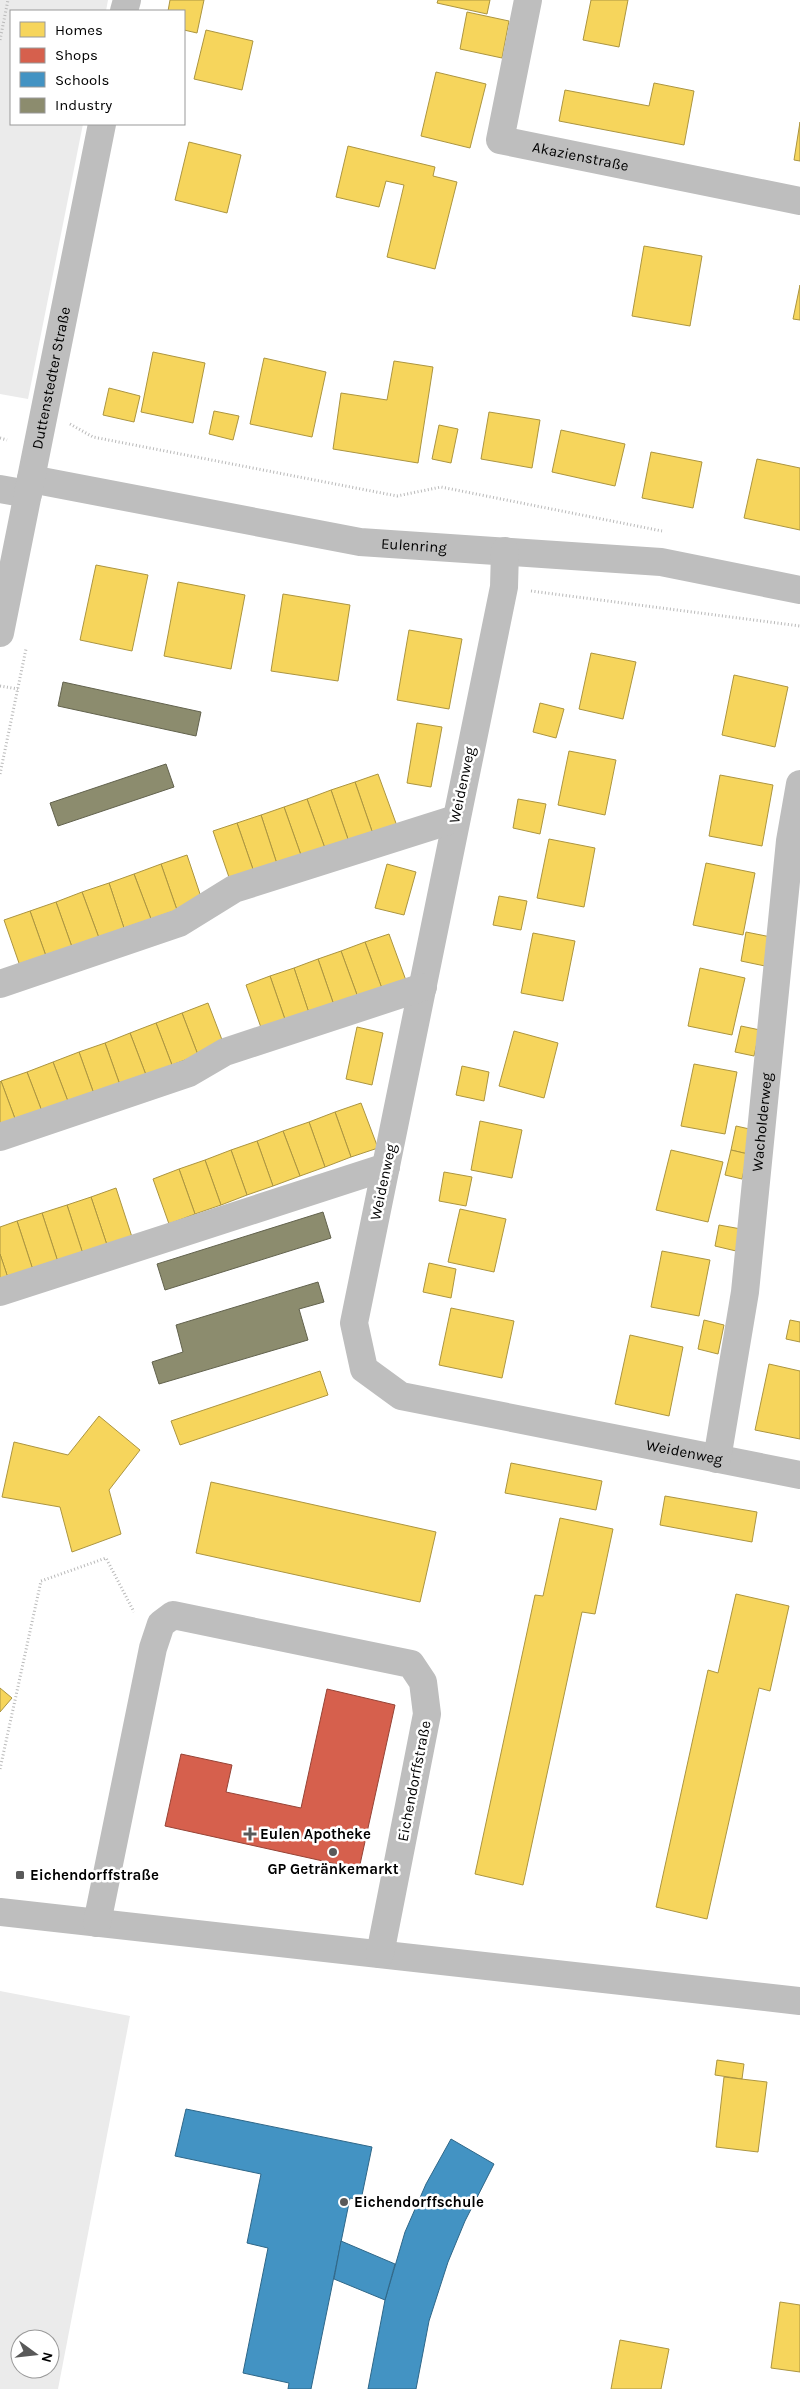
<svg xmlns="http://www.w3.org/2000/svg" width="800" height="2389" font-family="Karla,sans-serif">
	<style>
		.green { fill: #ebebeb; fill-rule: evenodd }
		.homes { fill: #f6d55c; stroke: #ac9540 }
		.shops { fill: #d6604d; stroke: #964336 }
		.schools { fill: #4393c3; stroke: #2f6788 }
		.industry { fill: #8c8c6e; stroke: #62624d }
		.lines { fill: none; stroke-linecap: round; stroke-linejoin: round }
		.path { stroke: #b9b9b9; stroke-width: 3; stroke-dasharray: 1 2.5; stroke-linecap: butt }
		.minor { stroke: #bebebe; stroke-width: 28 }
		.poi-dot { fill: #595959; stroke: #fff; stroke-width: 2 }
		.labels { text-anchor: middle; stroke-width: 5; stroke-linejoin: round; paint-order: stroke }
		.street-label { font-size: 15px; fill: #000; stroke: #fff }
		.poi-label { font-size: 15px; font-weight: bold; fill: #000; stroke: #fff; text-anchor: start }
	</style>
	<rect width="100%" height="100%" fill="#fff"/>
	<g class="green">
		<path d="M0,0H108L106,11H11V124H83L28,399L0,394Z"/>
		<path d="M0,1991L130,2016L58,2389H0ZM20,2339H50V2369H20Z"/>
	</g>
	<g class="homes">
		<path d="M170,0H204L197,33L184,30V11H168Z"/>
		<path d="M438,0H490L487,14L437,3Z"/>
		<path d="M591,0H628L619,47L583,40Z"/>
		<path d="M467,12L509,21L502,58L460,49Z"/>
		<path d="M206,30L253,41L242,90L194,79Z"/>
		<path d="M436,72L486,84L470,148L421,136Z"/>
		<path d="M654,83L694,91L684,145L559,121L565,90L649,106Z"/>
		<path d="M800,122V161L794,160Z"/>
		<path d="M189,142L241,155L227,213L175,200Z"/>
		<path d="M348,146L435,167L433,176L457,182L435,269L387,257L404,185L386,181L379,207L336,197Z"/>
		<path d="M644,246L702,256L690,326L632,316Z"/>
		<path d="M800,285V320L793,319Z"/>
		<path d="M153,352L205,363L193,423L141,412Z"/>
		<path d="M264,358L326,372L312,437L250,424Z"/>
		<path d="M394,361L433,367L418,463L333,449L341,393L387,400Z"/>
		<path d="M109,388L140,396L134,422L103,415Z"/>
		<path d="M214,411L239,416L233,440L209,434Z"/>
		<path d="M489,412L540,420L532,468L481,459Z"/>
		<path d="M439,425L458,429L451,463L432,459Z"/>
		<path d="M561,430L625,444L615,486L552,472Z"/>
		<path d="M651,452L702,462L693,508L642,498Z"/>
		<path d="M757,459L800,468V530L744,518Z"/>
		<path d="M96,565L148,575L132,651L80,640Z"/>
		<path d="M178,582L245,595L231,669L164,656Z"/>
		<path d="M283,594L350,605L338,681L271,671Z"/>
		<path d="M409,630L462,639L449,709L397,700Z"/>
		<path d="M591,653L636,662L623,719L579,709Z"/>
		<path d="M734,675L788,687L775,747L722,735Z"/>
		<path d="M540,703L564,709L556,738L533,732Z"/>
		<path d="M417,723L442,727L431,787L407,783Z"/>
		<path d="M569,751L616,760L605,815L558,805Z"/>
		<path d="M378,774L397,826L373,834L355,782Z"/>
		<path d="M720,775L773,785L762,846L709,836Z"/>
		<path d="M355,782L373,834L349,842L331,790Z"/>
		<path d="M331,790L349,842L326,851L307,799Z"/>
		<path d="M307,799L326,851L302,858L284,807Z"/>
		<path d="M518,799L546,804L540,834L513,828Z"/>
		<path d="M284,807L302,858L278,867L261,815Z"/>
		<path d="M261,815L278,867L255,875L237,823Z"/>
		<path d="M237,823L255,875L231,883L213,831Z"/>
		<path d="M549,839L595,848L584,907L537,898Z"/>
		<path d="M187,855L202,900L177,910L161,864Z"/>
		<path d="M706,863L755,873L743,935L693,925Z"/>
		<path d="M161,864L177,910L151,919L134,874Z"/>
		<path d="M387,864L416,872L404,915L375,908Z"/>
		<path d="M134,874L151,919L124,928L109,883Z"/>
		<path d="M109,883L124,928L99,938L82,892Z"/>
		<path d="M82,892L99,938L72,947L56,902Z"/>
		<path d="M499,896L527,901L521,930L493,925Z"/>
		<path d="M56,902L72,947L46,956L30,911Z"/>
		<path d="M30,911L46,956L20,966L4,920Z"/>
		<path d="M746,932L771,937L765,966L741,961Z"/>
		<path d="M533,933L575,941L563,1001L521,993Z"/>
		<path d="M389,934L408,986L384,994L365,942Z"/>
		<path d="M365,942L384,994L360,1003L341,951Z"/>
		<path d="M341,951L360,1003L336,1011L318,959Z"/>
		<path d="M318,959L336,1011L311,1019L294,968Z"/>
		<path d="M294,968L311,1019L288,1028L270,976Z"/>
		<path d="M700,968L745,978L732,1035L688,1026Z"/>
		<path d="M270,976L288,1028L264,1036L246,985Z"/>
		<path d="M208,1003L224,1045L198,1055L182,1013Z"/>
		<path d="M182,1013L198,1055L172,1065L156,1023Z"/>
		<path d="M156,1023L172,1065L146,1075L130,1033Z"/>
		<path d="M741,1026L760,1030L754,1056L735,1052Z"/>
		<path d="M357,1027L383,1033L372,1085L346,1079Z"/>
		<path d="M514,1031L558,1043L544,1098L499,1086Z"/>
		<path d="M130,1033L146,1075L120,1085L105,1043Z"/>
		<path d="M105,1043L120,1085L94,1094L79,1052Z"/>
		<path d="M79,1052L94,1094L69,1104L53,1062Z"/>
		<path d="M53,1062L69,1104L43,1114L27,1072Z"/>
		<path d="M694,1064L737,1072L725,1134L681,1126Z"/>
		<path d="M462,1066L489,1072L484,1101L456,1095Z"/>
		<path d="M27,1072L43,1114L17,1124L1,1081Z"/>
		<path d="M1,1081L17,1124L0,1130V1082Z"/>
		<path d="M361,1103L378,1148L351,1157L335,1112Z"/>
		<path d="M335,1112L351,1157L325,1167L309,1122Z"/>
		<path d="M480,1121L522,1130L512,1178L471,1170Z"/>
		<path d="M309,1122L325,1167L300,1176L283,1131Z"/>
		<path d="M736,1126L754,1130L748,1154L731,1150Z"/>
		<path d="M283,1131L300,1176L273,1186L257,1141Z"/>
		<path d="M257,1141L273,1186L247,1195L231,1150Z"/>
		<path d="M231,1150L247,1195L221,1205L205,1160Z"/>
		<path d="M671,1150L723,1162L708,1222L656,1210Z"/>
		<path d="M731,1150L748,1154L742,1179L725,1175Z"/>
		<path d="M205,1160L221,1205L195,1214L179,1169Z"/>
		<path d="M179,1169L195,1214L169,1224L153,1179Z"/>
		<path d="M444,1172L472,1177L466,1206L439,1201Z"/>
		<path d="M116,1188L132,1237L107,1245L91,1197Z"/>
		<path d="M91,1197L107,1245L83,1254L67,1205Z"/>
		<path d="M67,1205L83,1254L58,1262L42,1213Z"/>
		<path d="M460,1209L506,1219L494,1272L448,1262Z"/>
		<path d="M42,1213L58,1262L33,1270L17,1221Z"/>
		<path d="M17,1221L33,1270L8,1278L0,1254V1227Z"/>
		<path d="M719,1225L741,1229L736,1251L715,1246Z"/>
		<path d="M662,1251L710,1260L699,1316L651,1307Z"/>
		<path d="M0,1254L8,1278L0,1281Z"/>
		<path d="M429,1263L456,1269L451,1298L423,1292Z"/>
		<path d="M451,1308L514,1321L502,1378L439,1365Z"/>
		<path d="M704,1320L724,1325L718,1354L698,1349Z"/>
		<path d="M790,1320L800,1322V1342L786,1339Z"/>
		<path d="M630,1335L683,1347L669,1416L615,1404Z"/>
		<path d="M769,1364L800,1371V1439L755,1430Z"/>
		<path d="M320,1371L328,1395L180,1445L171,1421Z"/>
		<path d="M99,1416L140,1450L109,1490L121,1534L72,1552L60,1507L2,1497L14,1442L68,1455Z"/>
		<path d="M511,1463L602,1481L596,1510L505,1493Z"/>
		<path d="M211,1482L436,1532L420,1602L196,1553Z"/>
		<path d="M665,1496L757,1512L752,1542L660,1525Z"/>
		<path d="M560,1518L613,1529L595,1614L582,1612L523,1885L475,1874L535,1595L543,1596Z"/>
		<path d="M736,1594L789,1606L770,1691L759,1688L707,1919L656,1907L708,1670L718,1673Z"/>
		<path d="M0,1688L12,1698L0,1712Z"/>
		<path d="M717,2060L744,2064L742,2079L715,2075Z"/>
		<path d="M724,2077L767,2082L758,2152L716,2147Z"/>
		<path d="M780,2302L800,2305V2372L771,2368Z"/>
		<path d="M620,2340L669,2349L661,2389H611Z"/>
	</g>
	<path class="shops" d="M327,1689L395,1705L359,1869L165,1826L181,1754L232,1765L226,1792L301,1808Z"/>
	<g class="schools">
		<path d="M186,2109L372,2147L361,2200L350,2198L311,2389H288L289,2383L243,2373L268,2248L247,2243L261,2174L175,2156Z"/>
		<path d="M451,2139L494,2164L465,2221L448,2262L429,2321L416,2389H368L385,2300L405,2232L426,2184Z"/>
		<path d="M341,2241L395,2264L385,2300L334,2279Z"/>
	</g>
	<g class="industry">
		<path d="M63,682L201,712L196,736L58,706Z"/>
		<path d="M166,764L174,787L58,826L50,803Z"/>
		<path d="M323,1212L331,1238L165,1290L157,1264Z"/>
		<path d="M318,1282L324,1302L299,1309L308,1340L159,1384L152,1362L183,1352L176,1325Z"/>
	</g>
	<g class="lines">
		<g class="path">
			<path d="M0,40L8,0"/>
			<path d="M70,424L93,437L397,496L441,487L662,531"/>
			<path d="M0,438L7,440"/>
			<path d="M531,591L800,626"/>
			<path d="M0,686L18,689"/>
			<path d="M0,774L26,649"/>
			<path d="M0,1769L41,1581L106,1558L134,1612"/>
		</g>
		<g class="minor">
			<path id="s1" d="M528,0L500,140L800,201"/>
			<path d="M124,11L127,0"/>
			<path id="s2" d="M31,479L360,542L661,562L800,590"/>
			<path d="M0,489L28,494"/>
			<path id="s3" d="M505,551L504,587L354,1323L364,1369L401,1396L800,1475"/>
			<path id="s4" d="M0,633L102,124"/>
			<path d="M0,984L179,923L234,889L455,819"/>
			<path d="M0,1137L189,1073L225,1052L423,987"/>
			<path d="M0,1292L386,1167"/>
			<path id="s5" d="M717,1459L745,1292L790,841L800,784"/>
			<path d="M0,1912L800,2001"/>
			<path d="M97,1923L153,1648L161,1624L173,1615L411,1664L423,1682L427,1714L380,1954"/>
		</g>
	</g>
	<g class="poi-dot">
		<path d="M247.5 1826.5h5v5h5v5h-5v5h-5v-5h-5v-5h5z"/>
		<circle cx="333" cy="1852" r="5"/>
		<rect x="15" y="1870" width="10" height="10" rx="2.5"/>
		<circle cx="344" cy="2202" r="5"/>
	</g>
	<g class="labels">
		<g class="street-label">
			<text dy="5" stroke="none"><textPath href="#s1" startOffset="225">Akazienstraße</textPath></text>
			<text dy="5" stroke="none"><textPath href="#s4" startOffset="260">Duttenstedter Straße</textPath></text>
			<text dy="5" stroke="none"><textPath href="#s2" startOffset="389">Eulenring</textPath></text>
			<text transform="translate(462 785) rotate(-78)" y="5">Weidenweg</text>
			<text dy="5" stroke="none"><textPath href="#s5" startOffset="340">Wacholderweg</textPath></text>
			<text transform="translate(383 1182) rotate(-78)" y="5">Weidenweg</text>
			<text dy="5" stroke="none"><textPath href="#s3" startOffset="1169">Weidenweg</textPath></text>
			<text transform="translate(414 1781) rotate(-79)" y="5">Eichendorffstraße</text>
		</g>
		<g class="poi-label">
			<text x="260" y="1839">Eulen Apotheke</text>
			<text x="333" y="1874" text-anchor="middle">GP Getränkemarkt</text>
			<text x="30" y="1880">Eichendorffstraße</text>
			<text x="354" y="2207">Eichendorffschule</text>
		</g>
	</g>
	<rect x="10" y="10" width="175" height="115" fill="#ffffff" stroke="#999999"/>
	<rect x="20" y="22" width="25" height="15" fill="#f6d55c" stroke="#999999"/>
	<text x="55" y="35" font-size="15" fill="#000000">Homes</text>
	<rect x="20" y="48" width="25" height="15" fill="#d6604d" stroke="#999999"/>
	<text x="55" y="60" font-size="15" fill="#000000">Shops</text>
	<rect x="20" y="72" width="25" height="15" fill="#4393c3" stroke="#999999"/>
	<text x="55" y="85" font-size="15" fill="#000000">Schools</text>
	<rect x="20" y="98" width="25" height="15" fill="#8c8c6e" stroke="#999999"/>
	<text x="55" y="110" font-size="15" fill="#000000">Industry</text>
	<g transform="translate(35 2354) rotate(105)"><circle r="24" fill="#ffffff" stroke="#999999"/>
	<path d="M0-4L9 19L0 12L-9 19Z" fill="#595959"/>
	<text y="-8" font-size="14" font-weight="bold" text-anchor="middle" fill="#000000">N</text>
	</g>
</svg>
